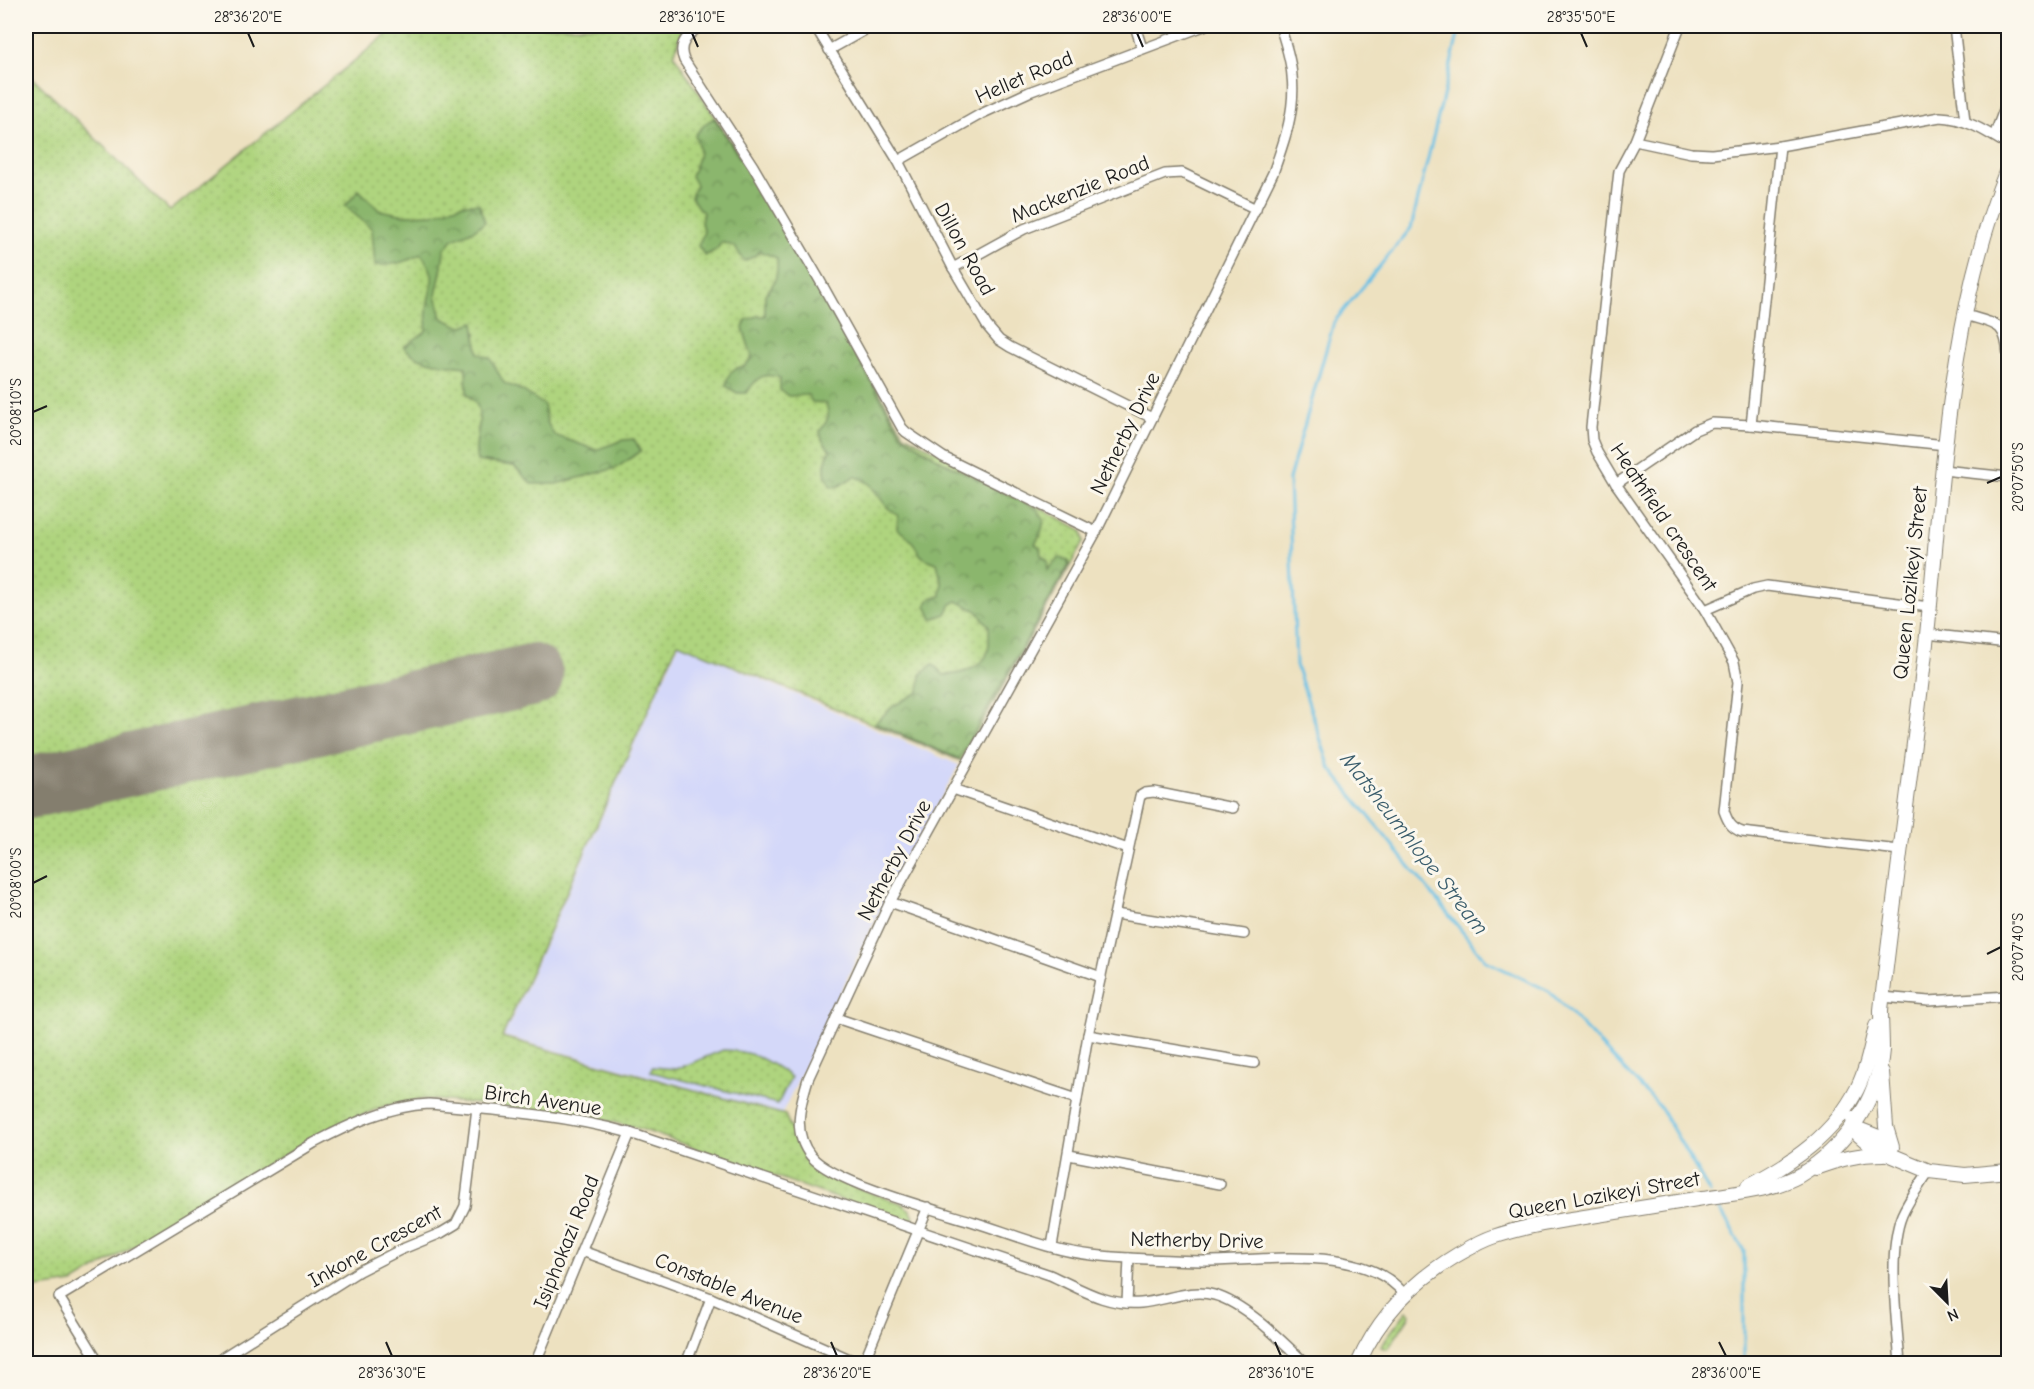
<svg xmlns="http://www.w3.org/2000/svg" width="2034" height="1389" font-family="'Comic Neue',sans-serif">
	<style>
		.built { fill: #d4d8f9 }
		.green { fill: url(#green-dots); stroke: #66784d; stroke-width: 1.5 }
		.forest { fill: url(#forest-crowns); stroke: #546944; stroke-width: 1.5 }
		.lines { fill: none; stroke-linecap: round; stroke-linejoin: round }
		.stream { stroke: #67bfe4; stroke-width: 3 }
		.runway { stroke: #847e6e; stroke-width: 63 }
		.street-casing { stroke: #847e6e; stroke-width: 12 }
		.secondary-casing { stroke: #847e6e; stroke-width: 16 }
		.street { stroke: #fff; stroke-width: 9 }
		.secondary { stroke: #fff; stroke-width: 14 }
		.ticks { fill: none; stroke: #1c1c1c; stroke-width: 2 }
		.labels { text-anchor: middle; stroke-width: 6; stroke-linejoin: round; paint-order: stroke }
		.street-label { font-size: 21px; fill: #1c1c1c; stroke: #fbf7ec }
		.water-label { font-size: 22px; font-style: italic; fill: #3a5d6c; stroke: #fbf7ec }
		.neatline { fill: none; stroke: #1c1c1c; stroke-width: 2 }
		.ticks-label { font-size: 15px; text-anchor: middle; fill: #1c1c1c }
	</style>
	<defs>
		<pattern id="green-dots" width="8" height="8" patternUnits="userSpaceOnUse" patternTransform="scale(1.5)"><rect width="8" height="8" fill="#afd47e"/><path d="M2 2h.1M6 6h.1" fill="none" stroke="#96b56c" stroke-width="1.8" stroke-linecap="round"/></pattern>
		<pattern id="forest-crowns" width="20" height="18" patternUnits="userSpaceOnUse" patternTransform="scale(1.5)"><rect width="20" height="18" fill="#8bb66d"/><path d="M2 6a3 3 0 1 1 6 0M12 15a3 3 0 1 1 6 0" fill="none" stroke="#719359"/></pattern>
	</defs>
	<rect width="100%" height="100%" fill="#fbf7ec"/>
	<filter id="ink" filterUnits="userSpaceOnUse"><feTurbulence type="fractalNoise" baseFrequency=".0167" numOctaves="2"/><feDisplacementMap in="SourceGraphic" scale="12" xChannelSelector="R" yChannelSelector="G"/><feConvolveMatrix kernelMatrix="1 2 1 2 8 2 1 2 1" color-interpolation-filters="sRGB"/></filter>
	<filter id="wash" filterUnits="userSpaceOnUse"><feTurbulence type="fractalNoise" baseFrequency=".008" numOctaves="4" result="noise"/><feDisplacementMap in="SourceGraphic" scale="24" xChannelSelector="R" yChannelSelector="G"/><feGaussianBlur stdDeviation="1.35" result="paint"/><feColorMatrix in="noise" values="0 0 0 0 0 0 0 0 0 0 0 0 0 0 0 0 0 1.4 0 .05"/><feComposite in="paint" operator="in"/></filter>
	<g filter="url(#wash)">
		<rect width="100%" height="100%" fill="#ede1c0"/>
		<path class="built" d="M679,644L959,765L885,900L782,1113L504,1036Z"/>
		<g class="green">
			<path d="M397,26H692L681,34L674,55L748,167L904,434L1078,528L1082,532L1084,541L961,761L678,643L502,1037L785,1115L804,1159L822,1176L901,1203L910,1210L914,1217L911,1222L907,1223L641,1129L575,1113L425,1099L384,1106L323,1132L73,1283L26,1290V71L170,211Z"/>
			<path d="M723,1050C751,1050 769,1061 791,1077L778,1104L651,1072L652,1067L677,1069Z"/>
			<path d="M1407,1311L1410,1314L1409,1317L1388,1349L1381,1347L1387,1337Z"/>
		</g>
		<g class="forest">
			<path d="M714,118L747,168L902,435L940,460L1037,509L1044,520L1041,534L1035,544L1040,547L1041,555L1048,561L1047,570L1059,558L1068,560L1069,565L959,759L875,723L893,706L919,692L921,674L933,664L944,675C959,675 985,668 988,650C990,642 989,634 989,626L977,611L957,601L951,604L946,614L932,619L926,605L931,598L941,596L942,584L937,563C912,555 923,552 909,538C906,534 901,532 897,529L898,516L887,507L869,483L855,476L839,486L831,487C823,473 823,465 830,450L822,440L820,431C828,421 831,415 825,403L812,402L808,395L788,396L780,390V378C762,371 757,379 746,393H737L726,386C728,373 732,368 745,366L752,357L743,328L746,320L757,316H765V294C776,283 778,275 777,258L759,251L755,256L744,261L735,247L722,242L716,250L705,256L698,246L704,232L701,223L703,212L699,209L691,197L696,185L691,176C698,158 702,154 695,135L706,123Z"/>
			<path d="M359,190L379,210L405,215L433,214L463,204H479L485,222L474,230L453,239L444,250L442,267L436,295L442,318L461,327L474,322L478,353L490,358L504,383L523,391L544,405L547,422L554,435L596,450L623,440L634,439L641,451L616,468L556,484H532L514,466L477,461C472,443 484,423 477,405C475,401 470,397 467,394L466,367C445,364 419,364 404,347L426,331C427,322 426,312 428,302C433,278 437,276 421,254C406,262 393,266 375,265L372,229L345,206Z"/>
		</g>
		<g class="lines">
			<g class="stream">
				<path d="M1463,26L1459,31L1411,228L1334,322L1289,479L1296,665L1330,768L1486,961L1549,991L1660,1107L1710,1193"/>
				<path d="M1715,1201L1744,1251V1364"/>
			</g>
			<path class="runway" d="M26,788L532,675"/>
		</g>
	</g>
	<g filter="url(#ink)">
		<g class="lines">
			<defs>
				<g id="street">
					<path d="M700,26C688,35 677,44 684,60L753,166L819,279L902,428L906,432L943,457L1096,532"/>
					<path d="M815,26L898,161L953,268L987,326L999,340L1010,347L1152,418"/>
					<path d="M1135,26L1142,48"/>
					<path d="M1280,26C1285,42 1291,59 1292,76C1296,110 1284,142 1273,173L1096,532L890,902L808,1079C800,1105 792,1133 811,1156C833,1183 939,1211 974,1222C1012,1234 1052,1251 1092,1255C1128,1259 1164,1260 1201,1261C1259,1262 1363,1242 1404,1294"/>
					<path d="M1680,26L1635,141L1619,171L1591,427L1592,440L1597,452L1616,484L1705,610L1734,662L1738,682L1724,811C1728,822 1731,828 1742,832L1899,850"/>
					<path d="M1954,26L1965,121"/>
					<path d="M829,50L872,26"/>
					<path d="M1994,136L2008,99"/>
					<path d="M1635,141L1691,153L1712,154L1780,146L1940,117C1966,118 1987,132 2008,145"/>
					<path d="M898,161L981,114L1029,92L1204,26"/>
					<path d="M953,268L1024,229L1165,174L1182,173L1256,209"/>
					<path d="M1966,315C1996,325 2005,321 2008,355"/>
					<path d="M1751,425L1780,146"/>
					<path d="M1943,470L2008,477"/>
					<path d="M1616,484L1695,430L1712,423L1751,425L1946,445"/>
					<path d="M1705,610L1753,589L1767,586L1929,607"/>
					<path d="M1927,634L2008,643"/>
					<path d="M953,789L1128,849"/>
					<path d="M890,902L1101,977"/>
					<path d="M1115,914L1244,934"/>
					<path d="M1882,997L1929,1001L2008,996"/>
					<path d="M836,1018L1077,1099"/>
					<path d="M1088,1035L1254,1063"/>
					<path d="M1069,1155L1220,1184"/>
					<path d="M1052,1246L1088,1035L1140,796L1145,793L1154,792L1233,808"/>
					<path d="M582,1251L711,1298L861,1364"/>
					<path d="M1127,1303L1129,1258"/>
					<path d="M100,1364L59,1297L314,1143C350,1124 388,1106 429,1104C496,1110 565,1115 630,1133L1050,1275C1081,1289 1106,1306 1141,1303C1164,1301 1191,1288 1214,1295C1245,1303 1283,1342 1306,1364"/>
					<path d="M212,1364L359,1271L400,1250L441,1233L456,1224L465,1206L477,1108"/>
					<path d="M535,1364L630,1133"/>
					<path d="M686,1364L711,1298"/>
					<path d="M863,1364L928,1207"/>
					<path d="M1900,1364C1897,1323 1887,1251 1902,1215C1909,1199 1920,1185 1929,1171"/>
				</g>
				<g id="secondary">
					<path d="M1882,1072L1886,1127L1892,1147"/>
					<path d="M1853,1119L1854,1126L1859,1135L1874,1148L1929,1171L1965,1175L2008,1171"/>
					<path d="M1853,1127L1881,1138L1891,1147"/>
					<path d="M1816,1168C1841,1159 1857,1154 1884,1154"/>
					<path d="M1748,1186C1792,1163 1834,1135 1857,1089C1867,1069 1871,1047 1876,1026"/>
					<path d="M1358,1364C1379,1316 1412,1282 1457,1255C1468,1249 1481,1241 1493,1237C1525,1226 1558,1221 1591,1216C1628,1210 1666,1204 1703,1198C1735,1193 1771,1191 1800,1175C1843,1149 1878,1102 1882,1050C1882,1037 1881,1023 1881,1010C1895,885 1913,760 1927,635C1943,479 1948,315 2008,167"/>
				</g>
			</defs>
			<use href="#street" class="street-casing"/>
			<use href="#secondary" class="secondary-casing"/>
			<use href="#street" class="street"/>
			<use href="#secondary" class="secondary"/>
		</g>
	</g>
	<path class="ticks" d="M248,33L254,47M692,33L698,47M1137,33L1143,47M1581,33L1587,47M33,412L47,406M1987,483L2001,477M33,883L47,876M1987,954L2001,947M386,1342L392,1356M831,1342L837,1356M1275,1342L1281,1356M1719,1342L1726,1356"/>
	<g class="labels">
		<g class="street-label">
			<text transform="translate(1024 77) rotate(-23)" y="7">Hellet Road</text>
			<text transform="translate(1080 189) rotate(-22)" y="7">Mackenzie Road</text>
			<text transform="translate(965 249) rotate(61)" y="7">Dillon Road</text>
			<text transform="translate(1125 433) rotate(-64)" y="7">Netherby Drive</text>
			<text transform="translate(1664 517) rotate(56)" y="7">Heathfield crescent</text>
			<text transform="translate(1910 583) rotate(-84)" y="7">Queen Lozikeyi Street</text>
			<text transform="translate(894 860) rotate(-62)" y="7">Netherby Drive</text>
			<text transform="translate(543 1100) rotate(8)" y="7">Birch Avenue</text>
			<text transform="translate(1604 1195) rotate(-10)" y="7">Queen Lozikeyi Street</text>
			<text transform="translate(1197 1240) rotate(1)" y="7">Netherby Drive</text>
			<text transform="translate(566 1242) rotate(-68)" y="7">Isiphokazi Road</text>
			<text transform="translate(375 1246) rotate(-29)" y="7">Inkone Crescent</text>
			<text transform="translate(729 1288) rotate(22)" y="7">Constable Avenue</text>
		</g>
		<g class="water-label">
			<text transform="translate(1415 843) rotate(52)" y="8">Matsheumhlope Stream</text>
		</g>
	</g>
	<rect width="2034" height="1389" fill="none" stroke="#fbf7ec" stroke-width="66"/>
	<g transform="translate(1947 1302) rotate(156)" stroke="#fbf7ec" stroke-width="4.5" paint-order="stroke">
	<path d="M0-4.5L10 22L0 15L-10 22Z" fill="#1c1c1c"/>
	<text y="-9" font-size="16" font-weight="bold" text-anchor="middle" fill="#1c1c1c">N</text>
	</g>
	<rect x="33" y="33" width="1968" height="1323" class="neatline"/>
	<g class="ticks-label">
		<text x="248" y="22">28°36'20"E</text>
		<text x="692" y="22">28°36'10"E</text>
		<text x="1137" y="22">28°36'00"E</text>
		<text x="1581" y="22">28°35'50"E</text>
		<text transform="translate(16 412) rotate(-90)" y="5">20°08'10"S</text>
		<text transform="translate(2018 477) rotate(-90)" y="5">20°07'50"S</text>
		<text transform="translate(16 883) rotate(-90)" y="5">20°08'00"S</text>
		<text transform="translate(2018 947) rotate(-90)" y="5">20°07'40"S</text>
		<text x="392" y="1378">28°36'30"E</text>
		<text x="837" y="1378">28°36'20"E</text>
		<text x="1281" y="1378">28°36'10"E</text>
		<text x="1726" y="1378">28°36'00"E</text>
	</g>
</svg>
